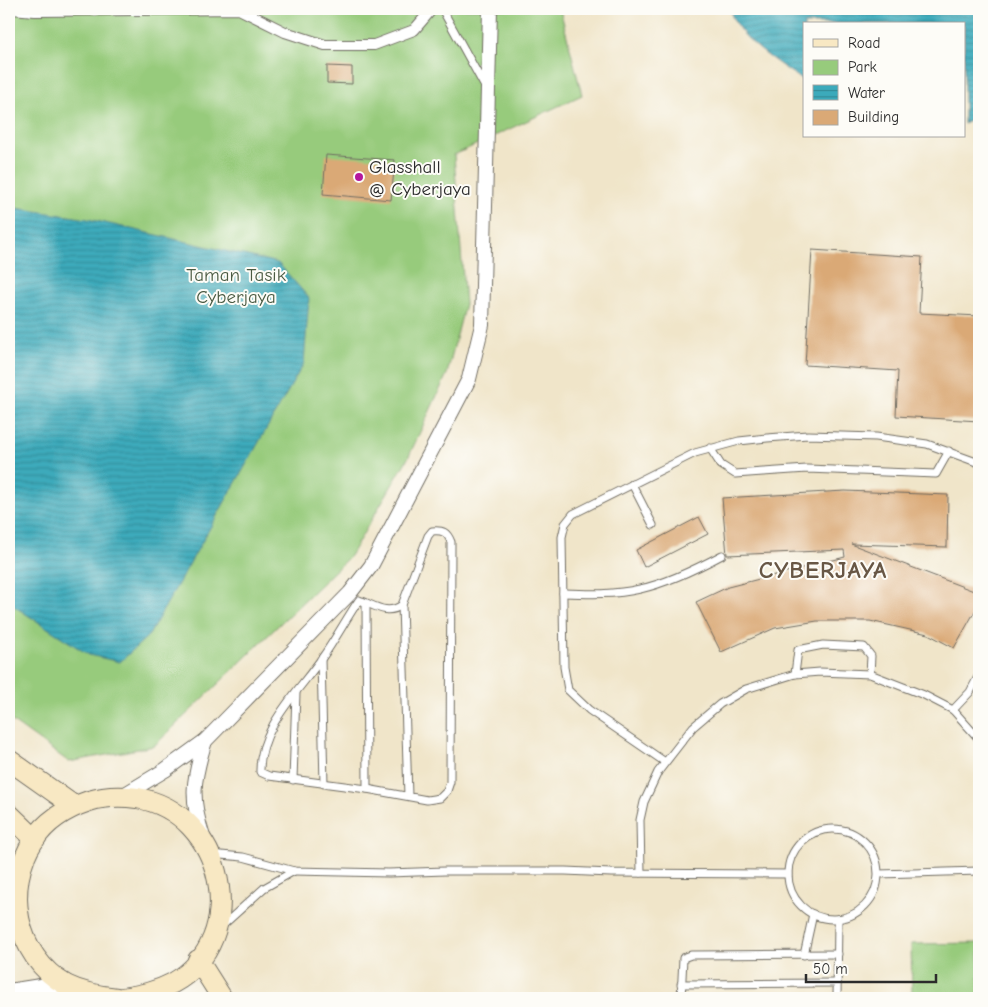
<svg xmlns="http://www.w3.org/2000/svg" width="988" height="1007" font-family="'Comic Neue',sans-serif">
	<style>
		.green { fill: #97cb7c; stroke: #617b54 }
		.water { fill: url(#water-rules); stroke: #346a73 }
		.building { fill: #daa976 }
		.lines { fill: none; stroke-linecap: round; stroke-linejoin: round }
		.service-casing { stroke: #706c62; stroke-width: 9 }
		.pedestrian-casing { stroke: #706c62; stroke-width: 12 }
		.minor-casing { stroke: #706c62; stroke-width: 16 }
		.tertiary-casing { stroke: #706c62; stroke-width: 20 }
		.secondary-casing { stroke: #706c62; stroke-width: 22 }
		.service { stroke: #fff; stroke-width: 7 }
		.pedestrian { stroke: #fff; stroke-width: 10 }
		.minor { stroke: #fff; stroke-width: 14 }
		.tertiary { stroke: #fff; stroke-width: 18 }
		.secondary { stroke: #f8e8c3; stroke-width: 20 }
		.poi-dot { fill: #b5179e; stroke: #fdfcf7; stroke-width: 2 }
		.labels { text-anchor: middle; stroke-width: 4; stroke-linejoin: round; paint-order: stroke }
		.poi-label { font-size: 19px; fill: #2b2b2b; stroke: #fdfcf7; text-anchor: start }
		.park-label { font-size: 19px; fill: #4b5b43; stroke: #fdfcf7 }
		.district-label { font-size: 24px; font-weight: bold; letter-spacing: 1px; fill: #685745; stroke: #fdfcf7 }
	</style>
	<defs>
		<pattern id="water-rules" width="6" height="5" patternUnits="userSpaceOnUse" patternTransform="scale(1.25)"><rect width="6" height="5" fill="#3caabb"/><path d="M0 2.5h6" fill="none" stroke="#338b98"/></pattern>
	</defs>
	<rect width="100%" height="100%" fill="#fdfcf7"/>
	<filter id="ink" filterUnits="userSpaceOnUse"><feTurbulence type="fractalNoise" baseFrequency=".02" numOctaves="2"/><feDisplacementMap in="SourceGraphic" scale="10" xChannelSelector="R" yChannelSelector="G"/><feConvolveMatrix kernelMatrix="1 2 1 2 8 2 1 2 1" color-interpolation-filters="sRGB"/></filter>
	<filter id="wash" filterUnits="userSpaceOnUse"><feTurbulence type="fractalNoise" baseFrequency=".0096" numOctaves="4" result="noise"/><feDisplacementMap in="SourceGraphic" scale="20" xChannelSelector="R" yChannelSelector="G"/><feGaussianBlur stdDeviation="1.12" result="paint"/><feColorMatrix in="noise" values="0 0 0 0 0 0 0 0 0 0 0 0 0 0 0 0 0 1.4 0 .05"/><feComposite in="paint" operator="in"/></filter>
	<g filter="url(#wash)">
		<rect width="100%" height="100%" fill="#f0e5c9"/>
		<g class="green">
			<path d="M9,9H560L582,95L454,155L465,304L447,374L408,458L350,556L154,746L69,762L9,719Z"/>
			<path d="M979,943V998H912L911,944Z"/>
		</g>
		<g class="water">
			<path d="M732,9H979V115L964,124V24H804V81C780,64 737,39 730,10Z"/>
			<path d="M9,207L88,219L278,263L309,298L304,363L149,635L120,662L89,655L9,603Z"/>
		</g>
		<g id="blocks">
			<g class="building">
				<path d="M327,66L352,67V84L327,83Z"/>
				<path d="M326,155L395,160L391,200L323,194Z"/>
				<path d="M812,250L922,257L919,313L979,316V421L896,416L898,371L805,365Z"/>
				<path d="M845,491L948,495L947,547L851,544L979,593V604L954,648L928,634L870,621H817L775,628L721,652L696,602L728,587L845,557L844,550L727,555L722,498Z"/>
				<path d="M699,517L708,534L644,567L636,550Z"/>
			</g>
		</g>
	</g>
	<g filter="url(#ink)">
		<use href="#blocks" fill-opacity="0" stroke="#706c62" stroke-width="1"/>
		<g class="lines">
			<defs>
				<g id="service">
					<path d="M442,9L485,87"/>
					<path d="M710,448L721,465L735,474L807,469L936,474L949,451"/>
					<path d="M632,484L653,525"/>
					<path d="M563,593C588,594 615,595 640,589C668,583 696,569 722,555"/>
					<path d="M359,600C346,619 335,640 322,658C298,692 259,728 260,772L269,776L367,789L427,800L440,798L447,791L450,782L451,542C447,532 443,530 432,531L428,536L402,605L408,796"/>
					<path d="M362,601C377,607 388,615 402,605"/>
					<path d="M366,603L367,789"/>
					<path d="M321,659L324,784"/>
					<path d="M795,674L798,650L823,645L864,647L871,656L870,674"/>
					<path d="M953,710L970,692L979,675"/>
					<path d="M665,762L589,710L568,690L564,667L562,537L565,524L573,514L695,453L739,441L767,438L808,435L876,437L927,444L979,463"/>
					<path d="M293,780L296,693"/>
					<circle cx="833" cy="874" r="45"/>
					<path d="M210,854L243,857L294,871L389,873L445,871H565L611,873L788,874"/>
					<path d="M641,873L640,820L644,802L658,772L693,727L720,704L746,689L795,674L820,672L870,674L924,695L953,710L979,739"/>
					<path d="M879,874L979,871"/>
					<path d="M221,927L264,888L294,871"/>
					<path d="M804,955L813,914"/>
					<path d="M681,984L837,983"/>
					<path d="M681,998L683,958L691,955L838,954"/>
					<path d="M837,998L838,919"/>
				</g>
				<path id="pedestrian" d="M12,9L35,11L239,9L285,32L325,45H374L414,30L432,9"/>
				<g id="minor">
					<path d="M122,796L165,770L205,741L350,593L371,566L469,379L482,325L490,9"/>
					<path d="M203,837C190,798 193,780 205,741"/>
				</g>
				<path id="tertiary" d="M9,993L66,984"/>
				<g id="secondary">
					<path d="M9,760L74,806"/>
					<path d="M9,814L35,839"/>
					<path d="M198,960L222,998"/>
					<path d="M117,998C99,996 82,993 66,985C15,956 3,887 34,840C47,820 68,808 89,801C105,796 121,796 137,798C225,812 252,939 173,983C156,992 141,995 122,998"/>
				</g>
			</defs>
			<use href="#service" class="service-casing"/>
			<use href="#pedestrian" class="pedestrian-casing"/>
			<use href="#minor" class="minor-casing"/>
			<use href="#tertiary" class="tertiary-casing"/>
			<use href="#secondary" class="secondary-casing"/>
			<use href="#service" class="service"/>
			<use href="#pedestrian" class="pedestrian"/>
			<use href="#minor" class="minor"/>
			<use href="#tertiary" class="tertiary"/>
			<use href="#secondary" class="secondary"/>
		</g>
	</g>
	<circle class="poi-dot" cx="359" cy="177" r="5"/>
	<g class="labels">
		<g class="poi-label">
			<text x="369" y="173">Glasshall<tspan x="369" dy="22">@ Cyberjaya</tspan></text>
		</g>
		<g class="park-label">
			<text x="236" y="281">Taman Tasik<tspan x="236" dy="22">Cyberjaya</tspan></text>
		</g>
		<g class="district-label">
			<text x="823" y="578">CYBERJAYA</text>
		</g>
	</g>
	<rect width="988" height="1007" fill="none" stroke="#fdfcf7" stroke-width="30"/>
	<rect x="803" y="22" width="162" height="115" fill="#fdfcf7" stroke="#a9a8a5"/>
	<rect x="813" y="39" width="25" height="8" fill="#f8e8c3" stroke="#a9a8a5"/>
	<text x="848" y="48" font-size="15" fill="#2b2b2b">Road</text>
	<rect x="813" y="60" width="25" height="15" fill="#97cb7c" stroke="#a9a8a5"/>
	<text x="848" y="72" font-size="15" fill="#2b2b2b">Park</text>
	<rect x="813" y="85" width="25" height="15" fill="url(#water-rules)" stroke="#a9a8a5"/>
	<text x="848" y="98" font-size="15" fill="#2b2b2b">Water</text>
	<rect x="813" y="110" width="25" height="15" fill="#daa976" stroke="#a9a8a5"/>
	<text x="848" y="122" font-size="15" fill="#2b2b2b">Building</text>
	<path d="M806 974v8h130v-8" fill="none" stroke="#2b2b2b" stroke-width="2.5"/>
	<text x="813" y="974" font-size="15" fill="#2b2b2b" stroke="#fdfcf7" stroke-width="4" paint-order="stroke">50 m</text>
</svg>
